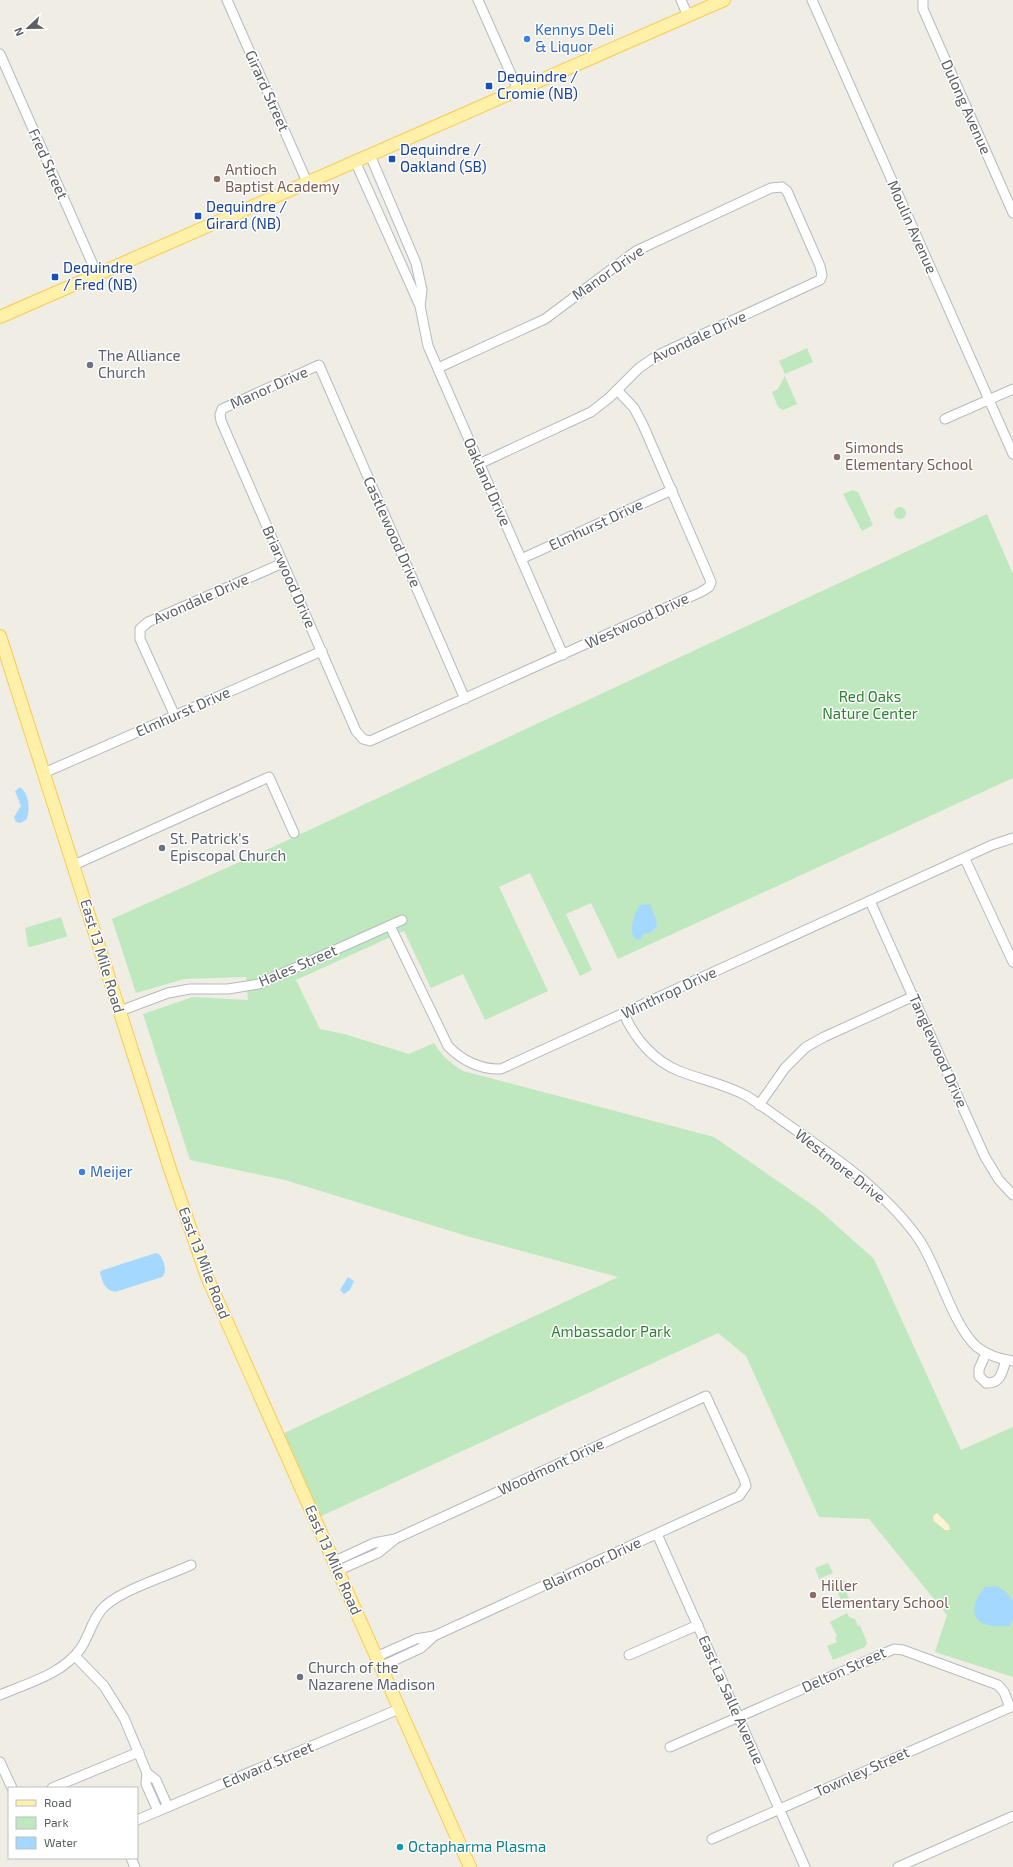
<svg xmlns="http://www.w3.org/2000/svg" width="1013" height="1867" font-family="'Exo 2',sans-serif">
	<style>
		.green { fill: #bfe8bf }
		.sand { fill: #fdf2d2 }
		.water { fill: #a4d8ff }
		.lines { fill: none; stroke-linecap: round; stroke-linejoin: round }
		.minor-casing { stroke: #b6babf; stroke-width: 11 }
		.major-casing { stroke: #facb52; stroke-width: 14 }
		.minor { stroke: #fff; stroke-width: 9 }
		.major { stroke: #fff1a9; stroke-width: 12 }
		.shop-dot { fill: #3f7fe0; stroke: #fff; stroke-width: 1.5 }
		.transit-dot { fill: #1a4fb4; stroke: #fff; stroke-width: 1.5 }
		.education-dot { fill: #8d6e63; stroke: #fff; stroke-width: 1.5 }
		.worship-dot { fill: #6b7280; stroke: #fff; stroke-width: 1.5 }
		.culture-dot { fill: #0f9aa8; stroke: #fff; stroke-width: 1.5 }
		.labels { text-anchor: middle; stroke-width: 3; stroke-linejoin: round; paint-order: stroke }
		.shop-label { font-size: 15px; fill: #366cbe; stroke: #fff; text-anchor: start }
		.transit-label { font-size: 15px; fill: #164399; stroke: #fff; text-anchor: start }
		.street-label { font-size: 15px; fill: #5c6065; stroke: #fff }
		.education-label { font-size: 15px; fill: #785e54; stroke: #fff; text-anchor: start }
		.worship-label { font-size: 15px; fill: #5b616d; stroke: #fff; text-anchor: start }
		.park-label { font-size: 15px; fill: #2f8232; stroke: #fff }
		.culture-label { font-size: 15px; fill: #0d838f; stroke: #fff; text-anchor: start }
	</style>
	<rect width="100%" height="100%" fill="#efede4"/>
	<g class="green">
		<path d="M807,348L813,362L785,374L779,361Z"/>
		<path d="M785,376L797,404L783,410L778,407L772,392L778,389Z"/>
		<path d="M853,490L858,492L873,525L862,531L843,494Z"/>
		<circle cx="900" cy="513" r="6"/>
		<path d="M987,514L1013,574V778L618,959L591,903L566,914L592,970L580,976L530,873L499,887L548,991L485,1020L463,974L431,988L404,931L296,980L320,1029L344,1034L409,1054L434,1043C442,1056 450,1063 463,1071L714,1137L818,1209L874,1259L961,1450L1013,1427V1677L935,1652L947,1615L869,1519L819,1517L746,1356L718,1333L315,1519L278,1436L618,1277L470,1237L285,1180L190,1160L143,1014L193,997L248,1000L246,977L184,979L136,993L112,919L260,853Z"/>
		<path d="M61,917L67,935L66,937L30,947L28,946L25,928Z"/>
		<path d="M828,1563L833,1573L819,1579L815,1568Z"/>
		<path d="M843,1578L849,1591L847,1594L851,1604L844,1607L833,1582Z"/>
		<path d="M847,1613L849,1617L855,1619L858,1626L860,1625L867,1643L865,1647L833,1660L827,1646L837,1642L835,1638L837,1636L830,1622Z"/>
	</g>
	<path class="sand" d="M937,1513L949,1525L950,1530H945L934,1521L933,1516Z"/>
	<g class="water">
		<path d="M20,787C29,793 31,811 26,820L20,823L16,822L14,817L21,806L15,791Z"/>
		<path d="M650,904L656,919L657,927L650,933L643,934L641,939L638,940L633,937C630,925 634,915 640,905Z"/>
		<path d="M156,1253L160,1255C164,1262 168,1271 162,1277L115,1292C105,1290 102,1282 100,1272L103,1270Z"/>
		<path d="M348,1277L354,1281L350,1290L344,1294L340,1290Z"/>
		<path d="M997,1586L1006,1592L1013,1601V1620L1009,1626C1002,1626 994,1627 987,1625C966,1619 975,1598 985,1587Z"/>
	</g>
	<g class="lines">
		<defs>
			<g id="minor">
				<path d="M227,0L307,182"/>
				<path d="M478,0L518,90"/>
				<path d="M681,0L688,16"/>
				<path d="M812,0L1013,454"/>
				<path d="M923,0V9L1013,213"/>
				<path d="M0,54L97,274"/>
				<path d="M370,155L416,263L422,290L420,306L428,346L563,655"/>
				<path d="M355,161L420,306"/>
				<path d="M438,368L545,319L636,251L771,188L782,187L787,191L820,266L822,275L820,280L658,355L639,368L609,398L591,412L479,464"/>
				<path d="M945,419L1013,389"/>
				<path d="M521,559L672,490"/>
				<path d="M465,699L319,365L222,409L220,415L221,421L356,731L363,739L370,741C481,692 591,642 701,592L709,587L711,582L706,570L643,425L634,408L617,390"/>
				<path d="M175,716L140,639V629L148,622L283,563"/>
				<path d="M44,773L322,651"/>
				<path d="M965,859L1013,962"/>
				<path d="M74,865L269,777L294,833"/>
				<path d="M870,901L985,1157L999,1180L1013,1195"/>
				<path d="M390,926L448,1046C461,1060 481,1070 501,1069L992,845L1013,838"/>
				<path d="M120,1011L168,993L190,989H228L259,984L402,920"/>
				<path d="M624,1014C635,1039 654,1061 679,1071C702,1080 725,1084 747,1096C764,1107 780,1119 797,1131C821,1148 847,1165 869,1185C888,1202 906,1220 920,1241C939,1270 953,1326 977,1347C987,1355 1000,1359 1013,1361"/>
				<path d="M759,1105L785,1068L806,1047L824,1037L914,996"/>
				<path d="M986,1353L979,1369V1376L986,1383C1001,1384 1002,1372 1006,1360"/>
				<path d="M657,1534L805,1867"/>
				<path d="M333,1562L374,1543L395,1539L706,1396L744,1479L746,1486L739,1496L434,1636L416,1639L376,1657"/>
				<path d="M337,1571L378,1553L394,1540"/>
				<path d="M629,1655L698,1625"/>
				<path d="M75,1656L104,1686L124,1718L147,1773L146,1784L158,1811"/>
				<path d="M380,1667L421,1648L434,1636"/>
				<path d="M0,1695C28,1683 63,1674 81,1648C90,1634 93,1617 105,1606C124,1589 167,1576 191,1565"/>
				<path d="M670,1747L894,1649L903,1650L998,1685L1004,1692L1010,1707"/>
				<path d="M0,1762L12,1788"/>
				<path d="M147,1773L156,1780L168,1807"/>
				<path d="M52,1788L139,1752"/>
				<path d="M137,1820L399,1709"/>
				<path d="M712,1839L1013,1706"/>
				<path d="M131,1858L135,1867"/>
				<path d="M898,1867L1013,1816"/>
			</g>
			<g id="major">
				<path d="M0,317L724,0"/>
				<path d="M0,636L170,1169L207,1277L470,1867"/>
			</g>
		</defs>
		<use href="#minor" class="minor-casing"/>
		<use href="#major" class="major-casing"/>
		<use href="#minor" class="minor"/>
		<use href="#major" class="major"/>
	</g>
	<g class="shop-dot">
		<circle cx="527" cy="39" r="4"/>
		<circle cx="82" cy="1172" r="4"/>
	</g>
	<g class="transit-dot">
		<rect x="485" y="82" width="8" height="8" rx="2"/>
		<rect x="388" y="155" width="8" height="8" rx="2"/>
		<rect x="194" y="212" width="8" height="8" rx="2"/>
		<rect x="51" y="273" width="8" height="8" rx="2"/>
	</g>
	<g class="education-dot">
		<circle cx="217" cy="179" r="4"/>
		<circle cx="837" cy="457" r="4"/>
		<circle cx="813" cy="1595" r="4"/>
	</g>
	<g class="worship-dot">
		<circle cx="90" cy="365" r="4"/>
		<circle cx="162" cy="848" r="4"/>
		<circle cx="300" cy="1677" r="4"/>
	</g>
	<circle class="culture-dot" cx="400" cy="1847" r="4"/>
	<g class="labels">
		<g class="shop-label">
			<text x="535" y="35">Kennys Deli<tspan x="535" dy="17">&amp; Liquor</tspan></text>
			<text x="90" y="1177">Meijer</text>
		</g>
		<g class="transit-label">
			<text x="497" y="82">Dequindre /<tspan x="497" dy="17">Cromie (NB)</tspan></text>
			<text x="400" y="155">Dequindre /<tspan x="400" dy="17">Oakland (SB)</tspan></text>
			<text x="206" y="212">Dequindre /<tspan x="206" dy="17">Girard (NB)</tspan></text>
			<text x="63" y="273">Dequindre<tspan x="63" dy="17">/ Fred (NB)</tspan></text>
		</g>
		<g class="street-label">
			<text transform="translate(267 91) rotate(66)" y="5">Girard Street</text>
			<text transform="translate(966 107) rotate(66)" y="5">Dulong Avenue</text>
			<text transform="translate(48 164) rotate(66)" y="5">Fred Street</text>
			<text transform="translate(912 227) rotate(66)" y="5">Moulin Avenue</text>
			<text transform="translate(608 273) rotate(-35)" y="5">Manor Drive</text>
			<text transform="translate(699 337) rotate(-25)" y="5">Avondale Drive</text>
			<text transform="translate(269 388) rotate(-24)" y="5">Manor Drive</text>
			<text transform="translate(487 482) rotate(66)" y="5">Oakland Drive</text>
			<text transform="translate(596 525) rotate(-25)" y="5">Elmhurst Drive</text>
			<text transform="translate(392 532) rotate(66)" y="5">Castlewood Drive</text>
			<text transform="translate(289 577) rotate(66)" y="5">Briarwood Drive</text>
			<text transform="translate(201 599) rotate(-24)" y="5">Avondale Drive</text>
			<text transform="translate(637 621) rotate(-25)" y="5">Westwood Drive</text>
			<text transform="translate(183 712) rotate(-24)" y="5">Elmhurst Drive</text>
			<text transform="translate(102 956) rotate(73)" y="5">East 13 Mile Road</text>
			<text transform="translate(298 966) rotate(-23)" y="5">Hales Street</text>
			<text transform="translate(669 993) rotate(-25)" y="5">Winthrop Drive</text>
			<text transform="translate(938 1051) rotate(66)" y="5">Tanglewood Drive</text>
			<text transform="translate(840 1166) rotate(38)" y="5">Westmore Drive</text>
			<text transform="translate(204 1263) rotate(69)" y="5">East 13 Mile Road</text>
			<text transform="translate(551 1467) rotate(-25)" y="5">Woodmont Drive</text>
			<text transform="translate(333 1560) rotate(66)" y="5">East 13 Mile Road</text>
			<text transform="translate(592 1564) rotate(-25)" y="5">Blairmoor Drive</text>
			<text transform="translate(844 1670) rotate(-24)" y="5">Delton Street</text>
			<text transform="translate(731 1700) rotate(66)" y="5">East La Salle Avenue</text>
			<text transform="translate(268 1765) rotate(-23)" y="5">Edward Street</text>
			<text transform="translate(862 1772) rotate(-24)" y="5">Townley Street</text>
		</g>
		<g class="education-label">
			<text x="225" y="175">Antioch<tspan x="225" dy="17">Baptist Academy</tspan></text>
			<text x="845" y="453">Simonds<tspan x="845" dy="17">Elementary School</tspan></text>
			<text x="821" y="1591">Hiller<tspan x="821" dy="17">Elementary School</tspan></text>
		</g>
		<g class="worship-label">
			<text x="98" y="361">The Alliance<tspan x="98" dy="17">Church</tspan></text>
			<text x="170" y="844">St. Patrick's<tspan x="170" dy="17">Episcopal Church</tspan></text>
			<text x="308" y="1673">Church of the<tspan x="308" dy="17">Nazarene Madison</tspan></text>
		</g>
		<g class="park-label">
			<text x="870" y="702">Red Oaks<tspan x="870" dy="17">Nature Center</tspan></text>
			<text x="611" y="1337">Ambassador Park</text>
		</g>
		<g class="culture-label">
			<text x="408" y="1852">Octapharma Plasma</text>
		</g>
	</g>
	<rect x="8" y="1787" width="130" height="72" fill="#ffffff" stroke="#bebfc1"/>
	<rect x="16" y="1800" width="20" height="6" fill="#fff1a9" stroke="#bebfc1"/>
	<text x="44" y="1807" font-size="12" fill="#5c6065">Road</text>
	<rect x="16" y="1817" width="20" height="12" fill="#bfe8bf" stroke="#bebfc1"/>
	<text x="44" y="1827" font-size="12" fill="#5c6065">Park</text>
	<rect x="16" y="1837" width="20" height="12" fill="#a4d8ff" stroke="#bebfc1"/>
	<text x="44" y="1847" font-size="12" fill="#5c6065">Water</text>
	<g transform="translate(28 28) rotate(248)" stroke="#ffffff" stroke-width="3" paint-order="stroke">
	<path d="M0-3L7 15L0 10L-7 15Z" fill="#5c6065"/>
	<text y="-6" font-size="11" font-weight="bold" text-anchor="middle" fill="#5c6065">N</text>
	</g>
</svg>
